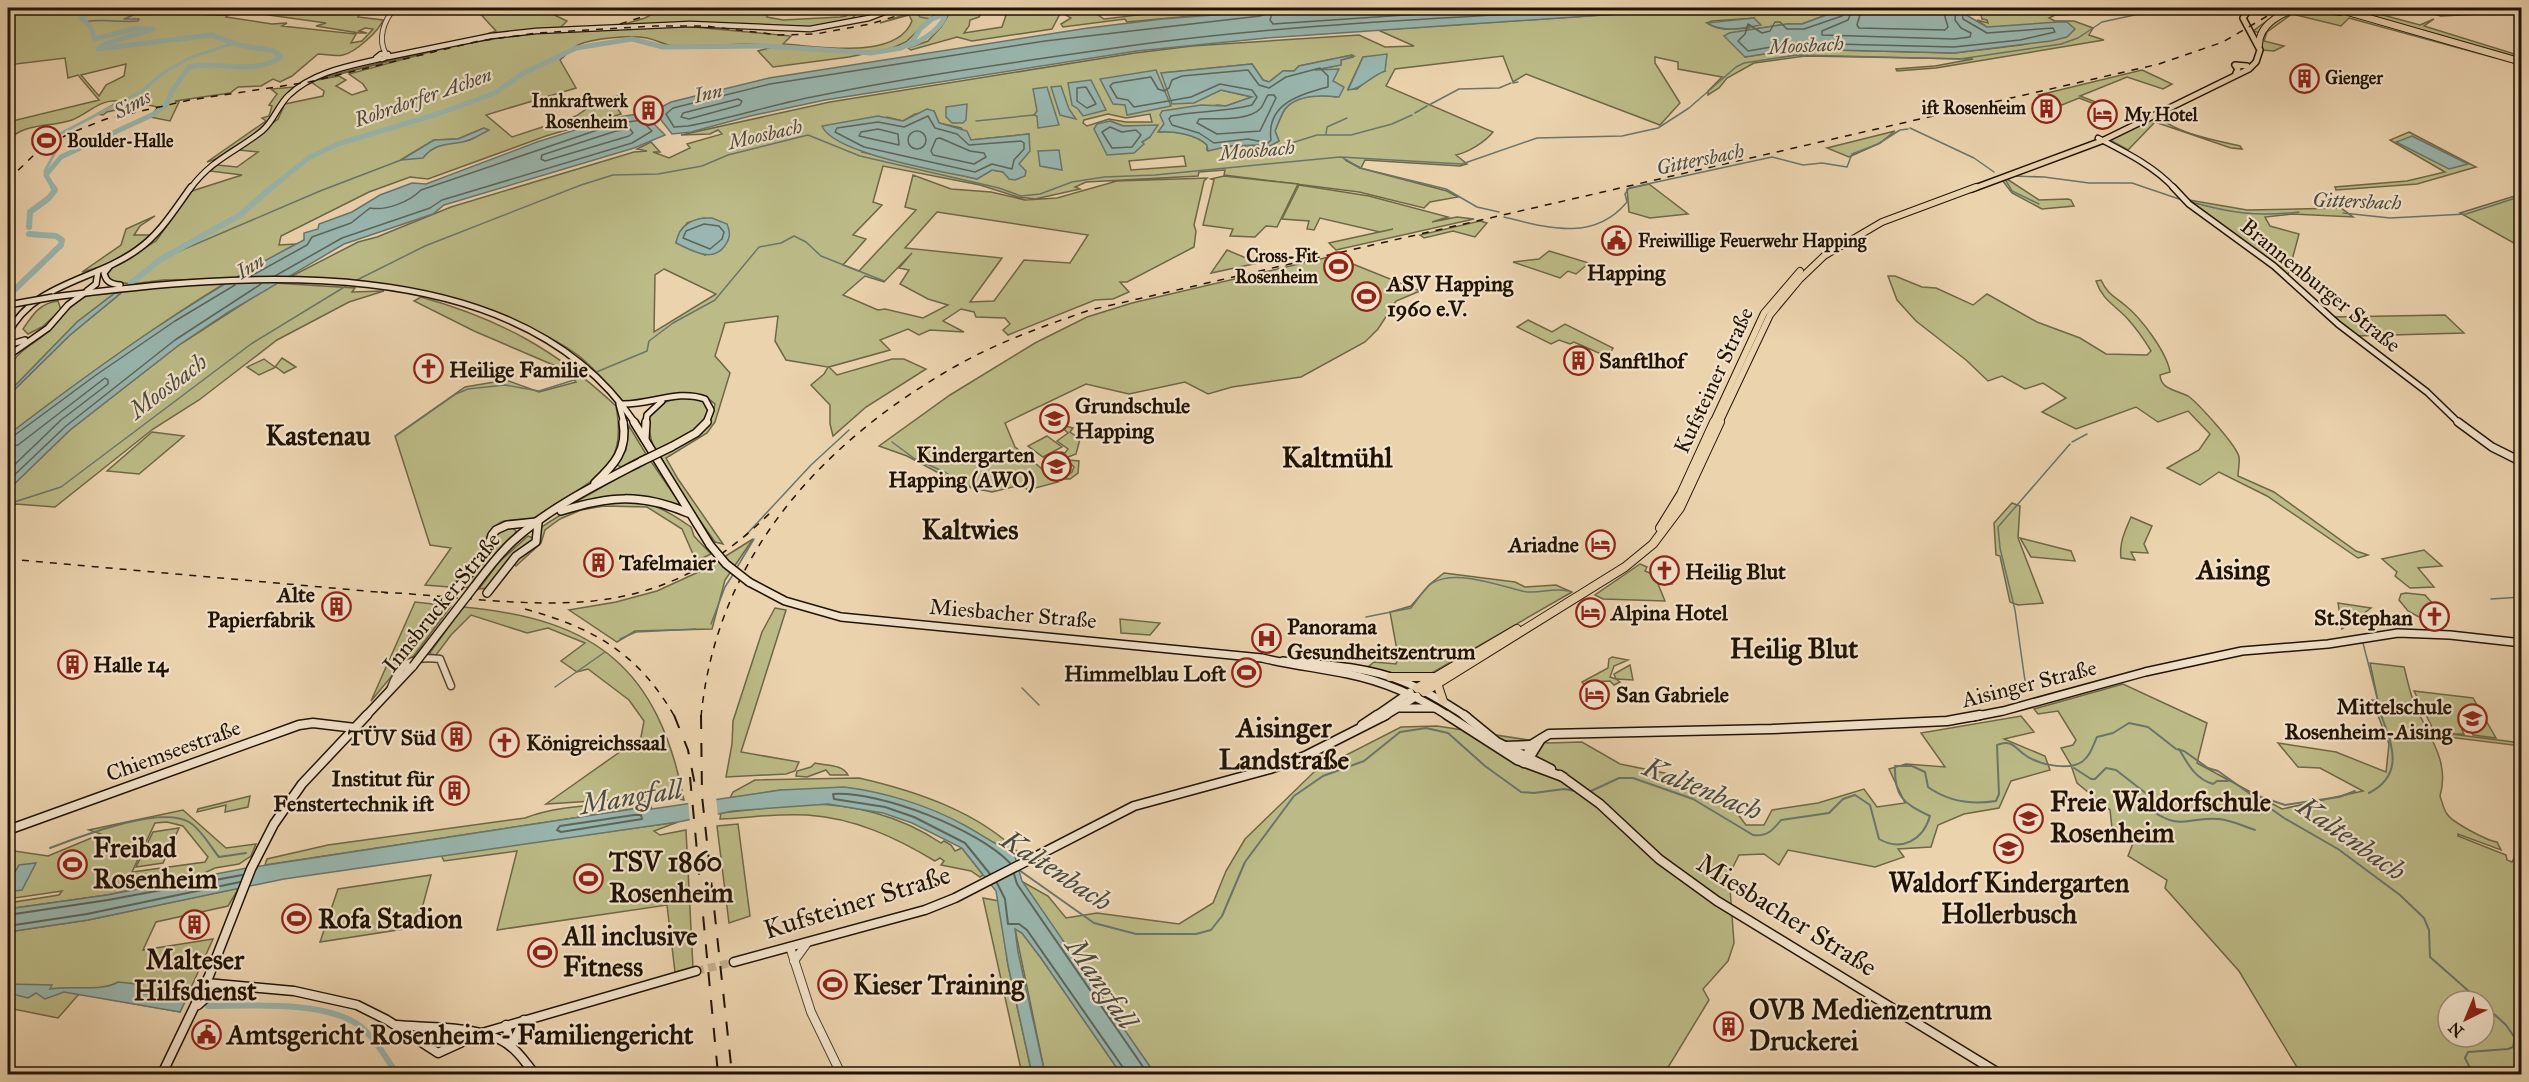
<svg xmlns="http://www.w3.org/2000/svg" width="2529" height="1082" font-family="'IM FELL Great Primer',serif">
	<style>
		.green { fill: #bcbb87; stroke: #6e6746; stroke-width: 1.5; fill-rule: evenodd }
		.water { fill: #99b7b0; stroke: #69756c; stroke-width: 1.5 }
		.pier { fill: #ebd3ae }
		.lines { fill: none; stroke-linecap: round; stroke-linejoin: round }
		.shore-far1 { stroke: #5c655a; stroke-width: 1.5 }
		.shore { stroke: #5c655a; stroke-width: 2 }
		.stream-far1 { stroke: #69756c; stroke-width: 1.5 }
		.stream { stroke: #69756c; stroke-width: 2 }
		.canal-far1 { stroke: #99b7b0; stroke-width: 3 }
		.canal { stroke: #99b7b0; stroke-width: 6 }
		.river-far1 { stroke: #99b7b0; stroke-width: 5 }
		.river { stroke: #99b7b0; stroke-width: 6 }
		.secondary-tunnel { stroke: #c2ad8c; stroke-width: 8; stroke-dasharray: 8 4.5; stroke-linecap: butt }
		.tertiary-far2-casing { stroke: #53432f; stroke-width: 6 }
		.tertiary-far1-casing { stroke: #53432f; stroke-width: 9 }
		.tertiary-casing { stroke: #53432f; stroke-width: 10 }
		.secondary-far3-casing { stroke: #201305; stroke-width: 7 }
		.secondary-far2-casing { stroke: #201305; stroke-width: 8 }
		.secondary-far1-casing { stroke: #201305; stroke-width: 10 }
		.secondary-casing { stroke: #201305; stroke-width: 11 }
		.primary-far2-casing { stroke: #201305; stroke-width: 8 }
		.primary-far1-casing { stroke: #201305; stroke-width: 8 }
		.primary-casing { stroke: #201305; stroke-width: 10 }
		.motorway-casing { stroke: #201305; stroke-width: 8 }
		.tertiary-far2 { stroke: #f2e2ca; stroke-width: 4 }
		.tertiary-far1 { stroke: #f2e2ca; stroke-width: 6 }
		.tertiary { stroke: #f2e2ca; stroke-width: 8 }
		.secondary-far3 { stroke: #f2e2ca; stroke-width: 4.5 }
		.secondary-far2 { stroke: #f2e2ca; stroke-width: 5 }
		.secondary-far1 { stroke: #f2e2ca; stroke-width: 7 }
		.secondary { stroke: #f2e2ca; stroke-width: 8 }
		.primary-far2 { stroke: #ebd3ae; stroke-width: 5 }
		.primary-far1 { stroke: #ebd3ae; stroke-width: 6 }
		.primary { stroke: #ebd3ae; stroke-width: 8 }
		.motorway { stroke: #ebd3ae; stroke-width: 6 }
		.rail-far1 { stroke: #201305; stroke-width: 1.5; stroke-dasharray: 7 7; stroke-linecap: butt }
		.rail { stroke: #201305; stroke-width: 2; stroke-dasharray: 14 14; stroke-linecap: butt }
		.secondary-bridge-far1-casing { stroke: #201305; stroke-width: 8; stroke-linecap: butt }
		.secondary-bridge-casing { stroke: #201305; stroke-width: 10; stroke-linecap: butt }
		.secondary-bridge-far1 { stroke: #f2e2ca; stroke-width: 5 }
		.secondary-bridge { stroke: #f2e2ca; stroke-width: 7 }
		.labels { text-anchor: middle; stroke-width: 4.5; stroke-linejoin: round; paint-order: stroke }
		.far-poi-label { font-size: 18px; font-weight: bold; fill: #201305; stroke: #f2e2ca; text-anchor: start }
		.far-water-label { font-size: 20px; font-style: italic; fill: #4a4c41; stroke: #f2e2ca }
		.far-quarter-label { font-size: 22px; font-weight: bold; fill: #201305; stroke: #f2e2ca }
		.poi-label { font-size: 22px; font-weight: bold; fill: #201305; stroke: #f2e2ca; text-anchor: start }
		.street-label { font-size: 22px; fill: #201305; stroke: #f2e2ca }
		.water-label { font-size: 24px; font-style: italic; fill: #4a4c41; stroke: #f2e2ca }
		.near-poi-label { font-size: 27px; font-weight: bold; fill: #201305; stroke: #f2e2ca; text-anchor: start }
		.near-street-label { font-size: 27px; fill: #201305; stroke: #f2e2ca }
		.district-label { font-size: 28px; font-weight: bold; fill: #201305; stroke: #f2e2ca }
		.near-water-label { font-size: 28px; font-style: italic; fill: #4a4c41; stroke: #f2e2ca }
	</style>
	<rect width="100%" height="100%" fill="#ebd3ae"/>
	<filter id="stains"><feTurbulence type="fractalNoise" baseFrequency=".00333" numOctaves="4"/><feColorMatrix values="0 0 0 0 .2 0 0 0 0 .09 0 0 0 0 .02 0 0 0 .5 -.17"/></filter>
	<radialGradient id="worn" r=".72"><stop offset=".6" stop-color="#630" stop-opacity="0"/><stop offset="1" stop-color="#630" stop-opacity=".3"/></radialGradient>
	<g class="green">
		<path d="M8,8H167L164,9C185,13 207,16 228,15L226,17L272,24L287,23L282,26L356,34L351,43L362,41L373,29L365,28L359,31L367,33H359L316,26L326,23L239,11L225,13L230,9L216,8H363L358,17L383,20C379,31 356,52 343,55C336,57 325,54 318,54L292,76L280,82L273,79L261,86L238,87L230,93L175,101L179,102L170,121L150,117L158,107L143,104L107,112L103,115L97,114L120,101C101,98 88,114 72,120C52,127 30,123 13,136L8,128V122L99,100L78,75L68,78L65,58L8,65ZM126,64L124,76L106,85L99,96L81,75Z"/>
		<path d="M475,8H540L567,21L560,28L487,34L496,31Z"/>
		<path d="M664,8H774V10L766,12L767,17L783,20L840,17L846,16L847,12H856C852,30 823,19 811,28L618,26L645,18Z"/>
		<path d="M925,8H955L933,16L906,42L892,48L849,57L773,67L758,51L776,46C744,42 714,46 683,47C666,47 661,41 647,38C631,35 593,38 578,45C573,48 566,55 560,60L576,88L486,115L512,137L576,116L598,101L617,96L613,101L621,114L546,136L428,179L410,177L369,192L281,236L279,245L296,244L235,279L163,280L132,284L109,281L107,275L111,268L156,241L192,191L242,175L210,171L217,165L237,167L258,152L238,150L278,119L285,104L323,96L324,91L311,82L324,77L456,44L317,80L339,76L346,80L336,86L352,95L367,90L363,84L349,74L452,46L523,34L683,26L791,36L783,44C819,46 896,61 912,21L909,15L880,23ZM484,128C469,147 464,138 446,143C430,148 420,161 402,159L434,140L458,139Z"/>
		<path d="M990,8L984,9L979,17L970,20L969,26L964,33L1002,27L1008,9C1019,5 1021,9 1031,14L1056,8L1085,10L1086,8H1098L1100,12L1105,14L1153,8L1098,15L1104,19L1155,13L1153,9L1158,8L1161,12L1159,13L1188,8H1277L1127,22L1125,19L1063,27L1061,24L1071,18L1061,12L1052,29L972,41L957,37L911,50L908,48L928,41L941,27L951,11Z"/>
		<path d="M1705,8H1879L1840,10L1802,24H1787L1730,33L1745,57L1795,49L1954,53L2021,45L2067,36L1987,27L1977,20L1988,23L1987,20L1982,19L1981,15L1970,12L1983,14L2092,12L2087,8H2096L2100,13L2055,15L2049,18L2055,21H2074L2093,28L2089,35L2104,40L1936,68L1897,71L1896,69L1935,66L1973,59L1805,56L1754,63L1727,78L1719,88L1708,95V91L1722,77L1678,69V62L1655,57V63L1680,103L1660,125L1526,74L1513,82L1503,56L1395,69L1386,86L1493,132C1485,142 1469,152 1456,155L1467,164L1460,166L1365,160L1361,168L1345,160L1360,168L1447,191L1458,197L1430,202L1424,208L1359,192L1224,175L1225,170L1199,172L1198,176L1086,182L1075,187L1080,189L1035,199L1018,197L980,185L883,166L873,202L882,205L853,235L866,239L843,265L859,271L916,210L905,207L913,175L951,189L991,192L1025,200L1057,198L1117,181L1207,178L1204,181L1194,225L1196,231L1194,247L1127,282H1120L1129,292L1113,299L1095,300L1008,335L1003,330L1010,324L1005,318L976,317L974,312L961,309L943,321L964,332L930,330L919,335L908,329L880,340L890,350L829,367L837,375L892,359H904L926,369L866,407L833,436L830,424V405L811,385L824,374L828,367L786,360L775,341L778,316L725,323L715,356L730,373L715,422L707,433L666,458L678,479L723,544L715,542L677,488L660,455C682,442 712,433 715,404C692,381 653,402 624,402C610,386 596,370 579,356C563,344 545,335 527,327C450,290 374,285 290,277L358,242L377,237L451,207L634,152L647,151L637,149L651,142L660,152H653L669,158L690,148L687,144L722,134L718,130L710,134L681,135L830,102L1135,53L1192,46L1359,35L1385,47L1414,46L1378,30ZM1754,18L1749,28C1734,29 1720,32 1707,23L1712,21ZM1352,55L1353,57L1341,60V65L1315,70L1333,81L1336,97C1321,94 1296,95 1285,109C1281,115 1278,124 1275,131L1279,141L1266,148C1247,144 1228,145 1207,150V145C1196,134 1174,131 1159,132L1164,124L1217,105L1226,106L1252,97L1221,90L1195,101L1162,73L1252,64L1263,80L1269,82L1283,71H1294L1299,66ZM1363,57L1385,71L1373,75L1357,89H1348ZM934,111L939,123L961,128L971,140L1029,134L1018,164L1003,172L992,170L977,179L862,152L887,117L903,121L915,114ZM1108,114L1126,118L1150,114L1152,122H1126L1109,119L1087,126L1083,123L1084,120ZM1110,121L1123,126H1152L1150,137L1142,142ZM1184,156L1186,166L1131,170L1129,161ZM937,212L1088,235L1070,263L1024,260L994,301L970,302L1002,258L905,248ZM704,218L705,255L676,242L687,223ZM912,253L899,268L909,270L900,284L928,299L948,305L923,318L885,309L878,310L843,295L865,276L884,282ZM664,269L716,294L654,332L655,275Z"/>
		<path d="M2285,8H2324L2521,65L2349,18L2341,26L2292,14L2267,32L2264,41L2284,46L2274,51L2262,50L2261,33L2253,31Z"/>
		<path d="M2346,8H2357L2420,25L2434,19L2424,26L2521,56V58Z"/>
		<path d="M2406,8H2521L2522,12L2441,16Z"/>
		<path d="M2142,70L2172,84L2163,89L2127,77L2080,96L2111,108L2108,109L2079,98L2062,105L2039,95Z"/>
		<path d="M295,87C281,98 280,108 269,120C256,134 224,158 207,162L266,121L262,118L269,116L272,106L269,105L277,94L271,89Z"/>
		<path d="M2159,116C2173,133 2219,141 2240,146L2242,149L2231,148L2155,122L2128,150L2110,140Z"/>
		<path d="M1895,131L1880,143L1849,157L1827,148Z"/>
		<path d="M2409,132L2476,167L2417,184L2336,190L2335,187L2407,181L2445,172L2390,140Z"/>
		<path d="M1224,176L1298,184L1277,227L1266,226L1255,237L1230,236L1233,229L1203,225L1214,180L1211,179Z"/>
		<path d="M2007,179L2039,200L2068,199L2071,200L2074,206L2042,209L2012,193L2002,180Z"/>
		<path d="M1649,184L1688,214L1650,218L1629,212L1627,189Z"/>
		<path d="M1299,185L1369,196L1448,217L1432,222L1457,217L1474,219L1336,250L1329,243L1393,229L1380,232L1320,218L1314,230L1307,229L1309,221L1282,219Z"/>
		<path d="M2521,194V247L2460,213Z"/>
		<path d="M2189,200L2247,210L2341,208L2353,217L2292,214L2265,217L2270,226L2299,234L2288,275Z"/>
		<path d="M155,216L140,226L134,235H150C130,253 109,266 82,272L121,245L126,229Z"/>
		<path d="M1480,221L1487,223L1475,237L1453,231L1424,238L1420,235Z"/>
		<path d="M1227,250L1258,263L1211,273Z"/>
		<path d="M1549,251L1589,263L1576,274L1568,271L1560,278L1513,262L1539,259Z"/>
		<path d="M1333,256L1420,291L1396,301L1378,329L1365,342L1301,377L1232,387L1208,394L1185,382L1129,394L1086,384L1005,423L1015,447L1058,482L1028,490L1021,485L992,492L963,486L907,456L879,446L950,395L1035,343L1087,317L1132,303Z"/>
		<path d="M1888,276H1895L1922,287L1936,288L1973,305L1987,294L2037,322L2080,338L2106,354L2147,355L2151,351C2144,339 2135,327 2126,317C2113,304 2102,299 2096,281L2101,280C2108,295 2114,296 2126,306C2142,319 2167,353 2170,372L2160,375C2161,390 2177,390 2188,396C2198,403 2237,446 2239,457C2240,463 2238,470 2238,476L2274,492L2356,551L2368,555L2358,558L2267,496L2219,472L2200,485L2167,468L2199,450L2210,434L2188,411L2158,422L2136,407L2076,429L2042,412L2066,398L2043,383L2025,389L2002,376L1988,381L1966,360L1916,321L1897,300Z"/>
		<path d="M227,282C150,329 79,381 8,435V396L70,335L121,293H115L77,322L8,393C7,353 21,354 48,332C59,323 68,306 80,299C104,286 196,285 227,282Z"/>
		<path d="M275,283L355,288L352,292L384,291L349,302L277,340L199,400L153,429L55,507L16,504L8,511V490L70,430L179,345Z"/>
		<path d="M421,297C500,319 556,350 616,406C626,463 604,474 559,502C549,508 537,518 527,521C520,522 511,519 504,521C487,527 490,543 482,554C473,566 461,577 450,587L425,585L451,548L430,545L395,436L465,387L506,380L539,392L576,382L565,370L474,331L414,301Z"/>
		<path d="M58,301L61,310L42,327L28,334L23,329C33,314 40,303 58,301Z"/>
		<path d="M2445,315L2464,333L2355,336L2334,317Z"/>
		<path d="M1528,320L1552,332L1565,324L1613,348L1608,357L1574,342L1570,344L1559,340L1551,344L1517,327Z"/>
		<path d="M282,358L296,367L284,373L276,367L259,375L247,367L264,359L275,367Z"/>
		<path d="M688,396L703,400L709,407C705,433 677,441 655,451C641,413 649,403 688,396Z"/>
		<path d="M1058,424L1073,428L1070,432L1080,439L1076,454L1068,457L1069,460L1079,461L1078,473L1070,479H1065V477L1072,472L1074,467L1068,461L1059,459L1061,452L1065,453L1068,449L1057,441L1068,433Z"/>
		<path d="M629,426L646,454L621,467L617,465L626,450Z"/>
		<path d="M152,432L184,436L139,474L107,471Z"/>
		<path d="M1047,436L1062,447L1043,457L1028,446Z"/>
		<path d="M650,460L679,502L678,505C634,492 615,495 572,504Z"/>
		<path d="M606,501C649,502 655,502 691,527L694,536L711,554L696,561L682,529L647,507L604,506L581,510L560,519L545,530L541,543L516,566L513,563L531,549L540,528L565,512Z"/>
		<path d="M2012,503L2020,506L2018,538L2043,603L2018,605L2010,602L2000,556L1996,555L1994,523Z"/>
		<path d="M2131,517L2152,526L2144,544L2148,553L2131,552L2135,560L2121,558C2119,543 2125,531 2131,517Z"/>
		<path d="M513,528L516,531L513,538L494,556L469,588L463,586L491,550L494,538L502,530Z"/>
		<path d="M528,536L533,538L531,542L518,550L505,564L487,588L479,589L498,563Z"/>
		<path d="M2020,538L2071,551L2075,561L2031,557Z"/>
		<path d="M753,539L725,580L712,629L635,631L617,642L569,610L616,602L657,591L705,569Z"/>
		<path d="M2424,550L2442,566L2418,568L2434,587L2410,588L2395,576L2397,572L2382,559Z"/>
		<path d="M1640,564L1647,567L1645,571L1655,575V579L1674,580L1672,584H1658L1665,601L1603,599L1595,595Z"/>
		<path d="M1444,573L1515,582L1525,587L1556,585L1572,592L1430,674L1392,673L1368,667L1374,662L1396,664L1398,656L1390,612L1411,606L1430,584Z"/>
		<path d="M2406,593L2425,595L2445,617L2446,626L2439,628L2408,611L2399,600L2401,594Z"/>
		<path d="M415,602L451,606L407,665L395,672L371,701Z"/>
		<path d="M2338,603L2371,608L2342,629Z"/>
		<path d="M463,607C596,619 658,668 684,800L654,794L624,799L546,804L641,737L644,721L629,700L588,669L577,672L561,661L585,643L548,628L527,633L471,615L451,635L436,655L429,654Z"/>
		<path d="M775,608L786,610L741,752L799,762L795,771L786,774L726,777L732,744L733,721L762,632Z"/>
		<path d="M1120,619L1160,623L1150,635L1121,633Z"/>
		<path d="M1612,657L1628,660L1614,666L1610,677L1616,679L1614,674L1630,665L1633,680L1616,679L1620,682L1614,685L1610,681L1591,682L1589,687H1586L1582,682L1608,668L1609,659Z"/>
		<path d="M2370,663L2404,667C2407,678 2409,689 2413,700C2425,732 2451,759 2440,796C2442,802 2444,810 2447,814C2453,823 2488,841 2497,842L2501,850L2458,834V836L2506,855L2507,860L2512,862L2514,858L2521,859V1074H2301L2239,971L2165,888L2167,880L2128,856L2133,843L2112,828L2110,810L2077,783L2071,765L2061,748L2073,745L2076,740L2058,711L2038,714L2034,709L2123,684L2207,723L2197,763L2282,809L2363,791L2320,768L2298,767L2278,743L2336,752L2386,772L2389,744L2372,700L2378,701ZM2448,1001H2484V1037H2448Z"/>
		<path d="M2414,691L2473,698L2496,738L2473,735L2471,731L2462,730L2464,734H2451L2521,743V746L2432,735L2430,731H2434Z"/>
		<path d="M2021,716L2034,732L2004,739L2045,756L2050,770L2011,781L1999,808L1964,814L1938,825L1931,847L1898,849L1904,857L1875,867L1788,850L1779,865L1764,854L1739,855L1729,875L1734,943L1728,961L1703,989L1709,1000L1664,1074H1155L1021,881L1048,896L1066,918L1097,913L1179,924L1213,903L1226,871L1245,839L1315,771L1401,727L1437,726L1548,743L1582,742L1620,764L1674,775L1680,788L1730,804L1746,825H1764L1772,810L1818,803L1864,789L1877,807L1905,803L1889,769L1906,764L1945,767L1921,733Z"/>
		<path d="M815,763C827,766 842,764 848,775H830L826,770L807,777L796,776L797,771L811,767Z"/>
		<path d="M859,778C916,791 979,812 1020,854L1015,857L1009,851L955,821L899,799L781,790L730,798L733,792L755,780Z"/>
		<path d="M250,796L248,807L225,812L226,805L197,812L198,809Z"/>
		<path d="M640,801L649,802L652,809H633L265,865L267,859L328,845L525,818C561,804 602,806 640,801Z"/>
		<path d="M803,804C852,803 901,816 941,843L944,841L951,845L955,851L962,848L983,875L980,877L971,871L941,865L944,861L940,858L935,861C895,837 854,818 807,815C778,813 748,818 720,819L721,813Z"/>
		<path d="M183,810L226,848L256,844L251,856L239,864L215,868L198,876L107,895L8,909V903L59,895L62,891L8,899V850L48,856L101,834L89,830ZM167,822L183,826L208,857L205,862L132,872L155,823Z"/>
		<path d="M678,822L654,831L660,835L686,830L693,968L675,972L667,905L497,930L517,851L444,861L441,855Z"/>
		<path d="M738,824L750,916L729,923L717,826Z"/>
		<path d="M179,828L163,863L136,867L153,832Z"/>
		<path d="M431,875L417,927L320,942L338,889Z"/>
		<path d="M239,888L228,906L156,922L143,950L213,939L180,1012L79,994L58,1018L8,1008V932L88,920Z"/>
		<path d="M983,898L999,901L1008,965L1032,1074H1022Z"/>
		<path d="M1015,929L1022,933L1041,958L1121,1074H1045Z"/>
	</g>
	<g class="water">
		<path d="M1303,8H1705L1267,38L1137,51L825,100L750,116L691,132L672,134L654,111L671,102L769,78L1088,28L1162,19Z"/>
		<path d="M1879,8H2087L2093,11L2016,14L1970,12L1966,15L1987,27L2058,22H2067L2075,29L2067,37L2051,41L1954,53L1795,49L1745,57L1724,36L1729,33L1787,24H1802L1840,10Z"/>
		<path d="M1754,18L1761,25C1743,28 1723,33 1707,23Z"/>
		<path d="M1387,54L1385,71C1371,76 1362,89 1348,90L1363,57Z"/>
		<path d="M1352,55L1354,56L1341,60V65L1315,70L1339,69L1333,81L1344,87L1339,97C1322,95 1297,94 1285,109C1281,115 1278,124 1275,131L1279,141L1266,148L1258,145L1229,146L1208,151L1207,145C1196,134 1173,131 1158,132L1164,124L1160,115L1162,111L1201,105L1226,106L1252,97L1221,90L1194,103L1172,104L1161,73L1252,64L1263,80L1269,82L1283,71H1294L1299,66Z"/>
		<path d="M1156,70L1171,106L1127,115L1125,105L1113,104L1100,79Z"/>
		<path d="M1091,80L1106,110L1083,116L1078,109L1072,105L1068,83Z"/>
		<path d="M1061,86L1069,109L1076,119L1060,115L1051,87Z"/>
		<path d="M1047,87L1059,125L1038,128L1037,116L1034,115L1037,111L1033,89Z"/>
		<path d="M967,104L966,120L963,123H952L946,117V107Z"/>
		<path d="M927,109L934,111L939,123L967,131L971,140L1029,134L1030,151L1019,164L1026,171L1025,176L1015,180L1009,179L1003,172L992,170L977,179C946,172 833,154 822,126L878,116L903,121Z"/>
		<path d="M643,113L665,135L634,148L444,205L433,214L344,244L227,313L179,345L70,430L8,490V435C102,363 198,294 304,240V233L318,229L319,224L352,212L380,195L412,183L426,184L537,142L613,118Z"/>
		<path d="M1110,121L1123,126L1158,125L1150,137L1142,142L1144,144L1134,153L1107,155L1094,129L1097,124Z"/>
		<path d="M484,128L489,130C481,134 471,141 462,142C446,145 435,143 423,158L401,160L434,140L458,139Z"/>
		<path d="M2412,136L2468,164L2449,169L2396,142Z"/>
		<path d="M1059,150L1062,170L1040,166L1038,151Z"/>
		<path d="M712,218L727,224C731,233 730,239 724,247C711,263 691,250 676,243C679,224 694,217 712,218Z"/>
		<path d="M115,293H121L70,335L8,396V393L77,322Z"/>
		<path d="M844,787C884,792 928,805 964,825C979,833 993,843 1009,851L1015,857L1022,881L1155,1074H1121L1041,958L1022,933L1015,929L1018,952L1045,1074H1032L1008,965L996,891L962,848L912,823L883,813L828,804L733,811L678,822L284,879L88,920L8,932V909L107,895L247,868L633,809H652L781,790Z"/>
		<path d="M36,863L22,890L8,892V876L15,872L19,865Z"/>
		<path d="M118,982L137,984L136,992L186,1000L180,1012L64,992L45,999L36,993L28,998L8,993V984L52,985L50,989C70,985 102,992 118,982Z"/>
	</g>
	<path class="pier" d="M716,797L718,817L690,822L688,801Z"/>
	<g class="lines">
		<g class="shore-far1">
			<path d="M1267,8L1265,14L1260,16L1045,41L770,84L673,108L666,114L674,127L688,126C731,119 773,104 817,96C915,76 1016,62 1115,48C1282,24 1451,18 1619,8"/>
			<path d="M1274,8L1270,20L1273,24L1508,8"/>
			<path d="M1283,8L1286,14L1380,8"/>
			<path d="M1845,8L1842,16L1804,29H1787L1780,22H1775L1770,31L1762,33L1748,24L1745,34L1738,41L1748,51L1795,43L1954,47L2020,40L2055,32L2053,28L1987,33L1963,19L1962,13L1966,8"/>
			<path d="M1853,8L1848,20L1822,31V35L1954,39L1970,37L1971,33L1961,28L1955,20L1956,8"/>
			<path d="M1862,8L1857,25L1859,28L1945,30L1948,27L1945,17L1946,8"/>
			<path d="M1320,68L1328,76V87C1300,94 1266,104 1271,140L1268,143L1248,139L1214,143L1199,133L1172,125L1169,119L1171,116C1199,111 1224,112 1252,105L1257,97L1252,90L1220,84L1191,97L1134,107L1128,100L1117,98L1110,86L1113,83L1151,77L1158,89L1164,91L1169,88L1172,80L1182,76L1248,70L1259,85L1269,88L1286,77Z"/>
			<path d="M1086,87L1096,104L1087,108L1077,101V88Z"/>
			<path d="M1268,95H1274L1276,98L1260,131L1217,134L1197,123L1199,119C1216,118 1248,122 1261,108C1264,104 1265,99 1268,95Z"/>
			<path d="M738,99L742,101L740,105L689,119L681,117L683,113Z"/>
			<path d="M928,116L935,128L957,134L969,145L1021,141L1024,143V149L1014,160L1012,169L992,164L975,172L864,147L835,132L837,128L878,122L904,127Z"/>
			<path d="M1110,127L1122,132L1136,130L1141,135L1132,147L1112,148L1102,132Z"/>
			<path d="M630,129L633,133L629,136L545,161L541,159L542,155L616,131Z"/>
			<path d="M878,129L898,134L899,145L859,136L861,132Z"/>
			<circle cx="917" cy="140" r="9"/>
			<path d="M940,138L970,151L984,153L986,157L974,164L933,155L931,151L936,139Z"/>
			<path d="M704,224L719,226L724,232L722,239L710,249L683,238L686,231Z"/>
			<path d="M251,276L307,245L312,237L351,223L370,208C386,211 409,202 421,190L615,124L641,120L652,131L632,143L442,200L430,208L342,238L275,276"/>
			<path d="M8,440L96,375L175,321L235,285"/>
			<path d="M8,447L18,445L105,378L108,380V384L61,420L8,471"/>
			<path d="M8,481L66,426L175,340L261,284"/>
		</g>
		<g class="shore">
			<path d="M634,815H641L642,819L561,832L557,830L560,826Z"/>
			<path d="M990,874L965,843L914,817L885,807L834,799L833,794C881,791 977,829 1010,863"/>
			<path d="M1014,874L1017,884L1148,1074"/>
			<path d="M997,883L1005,899L1008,924H1019L1027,930L1124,1069L1125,1074"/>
			<path d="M8,915L108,900L242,875"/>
			<path d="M8,926L87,914L240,882"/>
		</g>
		<g class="stream-far1">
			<path d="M916,12L920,17L931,19"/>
			<path d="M85,22C103,18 120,23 138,21L139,19H124L138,13L140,8"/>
			<path d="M1513,83L1518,82"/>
			<path d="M1429,105L1459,89L1499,88L1511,83"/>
			<path d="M1415,113L1427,106"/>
			<path d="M976,121L1034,115"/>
			<path d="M1910,128L1974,158L1994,172"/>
			<path d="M1326,134L1327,127L1347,118"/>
			<path d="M1285,145L1317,135H1351L1392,124L1412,115"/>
			<path d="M1343,158L1360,168L1446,189L1477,207L1499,212"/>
			<path d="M2012,176L2044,177L2089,183H2132L2179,199"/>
			<path d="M2005,179L2012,191L2039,204"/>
			<path d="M2191,202C2231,213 2257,217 2299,212"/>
			<path d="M2343,213L2390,218L2466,214L2522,196"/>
			<path d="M1504,217C1548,228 1594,242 1627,202L1625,194L1629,188L1772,157L1803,165L1822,163L1847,167L1852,154L1878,144L1900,130L1908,129"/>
			<path d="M161,259L320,191L401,160"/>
			<path d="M353,282L425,246L581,185L613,175L658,174L702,166L728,155L808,135L860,156L999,188L1021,196L1040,194L1072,182L1104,177L1155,175L1340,157L1462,164L1537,138L1622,136L1658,128L1689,108L1736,67L1744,63L1797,55L1960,59L2061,44L2078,38L2102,22L2167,8"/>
			<path d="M594,373L647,351L649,341L673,323L715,300L759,247L781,243L794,236L806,242L821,256L884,281"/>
			<path d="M396,436L456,394L468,389L505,385L539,391L590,375"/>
			<path d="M892,442L915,459L945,472L964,485L987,490"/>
			<path d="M2072,442L2087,434"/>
			<path d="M8,504L61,487L251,344L346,286"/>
			<path d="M745,536L811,465L849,430"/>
			<path d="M736,569L754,539"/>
			<path d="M2491,599L2522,597"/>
			<path d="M1366,617L1411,608C1417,601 1424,588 1432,583C1456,569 1497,585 1522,591C1537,595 1552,587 1568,591"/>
			<path d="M711,624L725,587L734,573"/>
			<path d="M620,639L636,632L696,629"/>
			<path d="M2363,643L2382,717"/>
			<path d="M555,687L605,652"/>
			<path d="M1022,688L1039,705"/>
			<path d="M2026,688L2015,610L2000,548L1998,527L2070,444"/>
		</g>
		<g class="stream">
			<path d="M2179,749C2188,764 2195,779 2213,784L2217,781H2228"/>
			<path d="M2074,768L2091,779H2095L2106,768L2116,770L2152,798L2151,810C2182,832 2187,816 2219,819C2231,820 2243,826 2255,830"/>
			<path d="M1589,792L1619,778H1633L1693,799L1753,835C1767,837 1773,830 1781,820L1829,813L1843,799L1855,795L1870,805L1879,839C1902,852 1923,840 1930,816C1903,803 1894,797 1895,766H1912L1925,772L1928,787C1949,802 1971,805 1996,801L1999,794L1997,745C2012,739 2014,747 2025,755C2039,765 2074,773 2086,758C2091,753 2094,743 2097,737L2113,733L2129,723L2148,727L2176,749L2184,751L2208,768L2218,771L2284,818L2338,849L2400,895L2424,918L2429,930L2430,957L2480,1001"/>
			<path d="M2249,793L2285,805L2339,797L2355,791"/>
			<path d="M2369,793C2404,775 2393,746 2381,715"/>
			<path d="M50,848C80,837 159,805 189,822C201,829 210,846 219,857L246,853"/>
			<path d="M1019,870L1094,923L1136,934H1196L1211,930L1222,916L1245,862L1294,796L1323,776L1364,761L1400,732L1426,728L1448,733L1485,766L1521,792L1534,793L1564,789L1575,791"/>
			<path d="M2473,1074L2465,1058L2468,1052L2508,1049L2513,1047L2515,1038L2506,1025L2484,1005"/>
		</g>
		<path class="canal-far1" d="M46,175L45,171L60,143L54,137L142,91L163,73L189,58L234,43"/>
		<path class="canal" d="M208,1006C250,1006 325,1000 360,1026C375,1038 386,1058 397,1074"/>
		<g class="river-far1">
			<path d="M908,46C923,41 944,27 946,12"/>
			<path d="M54,189L46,175L61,157L154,114L166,105L172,91L189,67C219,60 255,76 281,57L274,51L239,45L211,35L98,49L105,44L153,29H133L95,39L90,26L81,18L97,8"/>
			<path d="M270,189L308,158L338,144L437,114L495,93L522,74L576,48L632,39L663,47L766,46L871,53L901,48L912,42L921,28L932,19L960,8"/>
		</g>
		<g class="river">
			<path d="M29,227L30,212L49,198L55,190L53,187"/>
			<path d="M131,283L161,259L240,215L272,187"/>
			<path d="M8,296L61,245L62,240L56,236L29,234"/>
		</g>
		<path class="secondary-tunnel" d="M696,971L734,962"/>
		<defs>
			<path id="tertiary-far2" d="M386,54C377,39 384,20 395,8"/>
			<path id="tertiary-far1" d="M390,690C399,664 412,655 440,659L451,686"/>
			<g id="tertiary">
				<path d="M790,947L811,1012L841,1074"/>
				<path d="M794,961L807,943"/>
			</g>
			<g id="secondary-far3">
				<path d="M381,54H388L389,56L382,59L376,58Z"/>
				<path d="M388,57L491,36L536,31L690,24L810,29L869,18L895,8"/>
				<path d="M2098,138C2125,152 2154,166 2175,189"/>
				<path d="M190,189C212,159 234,153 262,131C274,121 278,105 289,95C313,72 349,66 379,59"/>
			</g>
			<g id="secondary-far2">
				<path d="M2173,187L2189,204L2274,266L2338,324L2427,392L2459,423"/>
				<path d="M109,267L104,273C106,282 111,284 120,285"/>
				<path d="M87,291L96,284L98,271"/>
				<path d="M53,297C237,273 517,246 635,423"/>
				<path d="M8,334C33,283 94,281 137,250C160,234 175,209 191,187"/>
				<path d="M8,345L25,340"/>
				<path d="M8,356L48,328L68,305L83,294"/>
				<path d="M619,404L624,423"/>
				<path d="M622,404C651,405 677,389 705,399L711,410L706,423"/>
				<path d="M646,423L647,415L662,401"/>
			</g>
			<g id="secondary-far1">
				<path d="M634,422L710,545"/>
				<path d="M2458,422L2492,447L2522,462"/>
				<path d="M645,439L646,422"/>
				<path d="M671,447L696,433L707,422"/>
				<path d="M595,483C614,465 628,450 623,422"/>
				<path d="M561,511C609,496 641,493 688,513"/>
				<path d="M749,582L785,601L841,617L1262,658C1291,665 1319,668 1348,674C1383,681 1419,697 1450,717"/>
				<path d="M474,587C486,571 498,555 513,541C550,507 598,484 642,461"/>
				<path d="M455,591L487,552L492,535L496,530L507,525L536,522"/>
				<path d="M487,593L516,556L536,542L538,523"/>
				<path d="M1283,661C1322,665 1365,666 1402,681C1425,690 1446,703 1467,717"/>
				<path d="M1400,708H1434"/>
				<path d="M365,717L413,666"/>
				<path d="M1374,717L1410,692"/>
				<path d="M1383,717L1417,696"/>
				<path d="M1972,717L2003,711L2145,672L2242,651L2328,644L2398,633L2450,635L2522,643"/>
			</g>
			<g id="secondary">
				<path d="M1447,715L1517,760L1563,777"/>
				<path d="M1464,715L1497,742L1551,769"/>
				<path d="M1362,725L1377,715"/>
				<path d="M1506,746L1531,745"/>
				<path d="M1528,760L1541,739"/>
				<path d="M1524,763L1531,745L1549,734L1772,729L1947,721L1980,715"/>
				<path d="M1560,775L1600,804L1659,859L1717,901L2000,1074"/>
				<path d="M8,830L299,725L313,723L355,728"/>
				<path d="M734,962L925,910L955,898L1134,806L1270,769L1305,756L1386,715"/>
				<path d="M206,983L294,991L357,1005L387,1020L438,1053L482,1033L696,971"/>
				<path d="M198,1005L211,993L229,987"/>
				<path d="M396,1025C428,1028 485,1025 510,1046C520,1053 527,1065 535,1074"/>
				<path d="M506,1025L511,1046"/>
				<path d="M431,1030L441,1036L447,1047"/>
				<path d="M511,1046L524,1020"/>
				<path d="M162,1074L209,976L251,869L274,824L302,784L367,715"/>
			</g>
			<g id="primary-far2">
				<path d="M2236,73L2238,69L2235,65L2247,66"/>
				<path d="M1972,189L2104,140L2249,69L2256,62L2260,50L2243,18L2250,8"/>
			</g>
			<g id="primary-far1">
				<path d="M1713,423L1764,313L1800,271"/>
				<path d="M1719,423L1770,315L1800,279L1824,256L1882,222L1976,187"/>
			</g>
			<g id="primary">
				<path d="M1660,528L1681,494L1714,422"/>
				<path d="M1390,677H1433"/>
				<path d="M1437,683L1443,701"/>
				<path d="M1417,688L1517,629"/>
				<path d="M1424,692L1625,567L1653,544L1680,508L1720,422"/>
			</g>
			<g id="motorway">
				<path d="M2316,8L2340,12"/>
				<path d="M2334,8L2522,62"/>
				<path d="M2259,45C2259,24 2282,12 2301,8"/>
			</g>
		</defs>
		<use href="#tertiary-far2" class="tertiary-far2-casing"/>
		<use href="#tertiary-far1" class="tertiary-far1-casing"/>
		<use href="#tertiary" class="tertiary-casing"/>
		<use href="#secondary-far3" class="secondary-far3-casing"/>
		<use href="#secondary-far2" class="secondary-far2-casing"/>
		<use href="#secondary-far1" class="secondary-far1-casing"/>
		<use href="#secondary" class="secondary-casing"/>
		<use href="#primary-far2" class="primary-far2-casing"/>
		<use href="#primary-far1" class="primary-far1-casing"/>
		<use href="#primary" class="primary-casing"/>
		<use href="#motorway" class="motorway-casing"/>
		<use href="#tertiary-far2" class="tertiary-far2"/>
		<use href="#tertiary-far1" class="tertiary-far1"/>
		<use href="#tertiary" class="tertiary"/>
		<use href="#secondary-far3" class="secondary-far3"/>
		<use href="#secondary-far2" class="secondary-far2"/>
		<use href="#secondary-far1" class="secondary-far1"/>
		<use href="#secondary" class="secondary"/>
		<use href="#primary-far2" class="primary-far2"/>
		<use href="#primary-far1" class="primary-far1"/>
		<use href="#primary" class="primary"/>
		<use href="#motorway" class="motorway"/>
		<g class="rail-far1">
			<path d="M620,24L639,18L658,8"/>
			<path d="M8,180L35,154L68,134L106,119L190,100L309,82L479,41L537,33L655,26H705L779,35L816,34L870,24L923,8"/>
			<path d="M8,559L388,593"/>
			<path d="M381,592C538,601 649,635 773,510"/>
			<path d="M525,609C594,628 638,653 675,717"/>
			<path d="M701,717C716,558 821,442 956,366C998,342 1044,326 1090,310L2159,64L2223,42L2281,8"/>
		</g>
		<g class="rail">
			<path d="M674,715L688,750L695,785"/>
			<path d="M701,715L702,796L732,1074"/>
			<path d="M690,777L718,1074"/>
		</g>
		<defs>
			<path id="secondary-bridge-far1" d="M8,305L53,297"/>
			<g id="secondary-bridge">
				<path d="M642,461L671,447"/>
				<path d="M710,545L726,564L749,582"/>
				<path d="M413,666L474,587"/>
			</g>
		</defs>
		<use href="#secondary-bridge-far1" class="secondary-bridge-far1-casing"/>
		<use href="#secondary-bridge" class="secondary-bridge-casing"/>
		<use href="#secondary-bridge-far1" class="secondary-bridge-far1"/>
		<use href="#secondary-bridge" class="secondary-bridge"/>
	</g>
	<defs>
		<symbol id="building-ring" viewBox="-11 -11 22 22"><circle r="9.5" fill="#f2e2ca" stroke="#8f2418" stroke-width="1.5"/><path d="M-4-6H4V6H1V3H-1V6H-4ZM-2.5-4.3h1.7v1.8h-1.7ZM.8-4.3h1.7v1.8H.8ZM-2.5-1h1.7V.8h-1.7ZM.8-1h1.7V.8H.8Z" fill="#8f2418"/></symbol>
		<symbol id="hotel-ring" viewBox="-11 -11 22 22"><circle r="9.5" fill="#f2e2ca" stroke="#8f2418" stroke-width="1.5"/><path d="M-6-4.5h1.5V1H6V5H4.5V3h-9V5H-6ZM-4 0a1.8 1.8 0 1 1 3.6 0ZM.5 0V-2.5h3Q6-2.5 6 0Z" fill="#8f2418"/></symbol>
		<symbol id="stadium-ring" viewBox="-11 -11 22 22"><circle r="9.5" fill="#f2e2ca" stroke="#8f2418" stroke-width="1.5"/><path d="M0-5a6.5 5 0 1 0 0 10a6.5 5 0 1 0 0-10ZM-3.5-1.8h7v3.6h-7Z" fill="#8f2418"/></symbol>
		<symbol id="civic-ring" viewBox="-11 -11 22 22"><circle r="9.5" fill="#f2e2ca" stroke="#8f2418" stroke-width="1.5"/><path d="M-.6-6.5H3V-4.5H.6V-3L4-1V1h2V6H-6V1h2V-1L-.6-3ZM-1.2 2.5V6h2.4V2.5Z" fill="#8f2418"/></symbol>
		<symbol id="church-ring" viewBox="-11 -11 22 22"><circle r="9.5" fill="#f2e2ca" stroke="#8f2418" stroke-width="1.5"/><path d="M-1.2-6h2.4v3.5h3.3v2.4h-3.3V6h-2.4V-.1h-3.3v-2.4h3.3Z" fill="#8f2418"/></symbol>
		<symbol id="school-ring" viewBox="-11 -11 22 22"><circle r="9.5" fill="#f2e2ca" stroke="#8f2418" stroke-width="1.5"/><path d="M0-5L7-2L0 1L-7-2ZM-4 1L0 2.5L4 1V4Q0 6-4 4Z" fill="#8f2418"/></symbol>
		<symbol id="hospital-ring" viewBox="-11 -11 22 22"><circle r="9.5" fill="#f2e2ca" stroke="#8f2418" stroke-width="1.5"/><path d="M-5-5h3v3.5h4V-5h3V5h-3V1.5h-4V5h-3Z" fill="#8f2418"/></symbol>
	</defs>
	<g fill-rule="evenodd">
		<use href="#building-ring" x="2288" y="62" width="33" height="33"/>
		<use href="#building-ring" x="2030" y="92" width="33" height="33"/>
		<use href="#building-ring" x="632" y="94" width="33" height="33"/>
		<use href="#hotel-ring" x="2086" y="98" width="33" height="33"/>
		<use href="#stadium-ring" x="30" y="124" width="33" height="33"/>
		<use href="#civic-ring" x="1600" y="224" width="33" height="33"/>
		<use href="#stadium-ring" x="1322" y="250" width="33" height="33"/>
		<use href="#stadium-ring" x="1350" y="280" width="33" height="33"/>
		<use href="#building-ring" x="1562" y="344" width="33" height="33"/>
		<use href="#church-ring" x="412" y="352" width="33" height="33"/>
		<use href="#school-ring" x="1038" y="402" width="33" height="33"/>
		<use href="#school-ring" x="1040" y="450" width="33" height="33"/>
		<use href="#hotel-ring" x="1584" y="528" width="33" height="33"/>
		<use href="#building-ring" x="582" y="546" width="33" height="33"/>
		<use href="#church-ring" x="1648" y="554" width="33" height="33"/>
		<use href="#building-ring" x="320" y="590" width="33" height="33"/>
		<use href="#hotel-ring" x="1574" y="596" width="33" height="33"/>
		<use href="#church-ring" x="2418" y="600" width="33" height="33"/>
		<use href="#hospital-ring" x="1250" y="622" width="33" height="33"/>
		<use href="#building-ring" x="56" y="648" width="33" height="33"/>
		<use href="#stadium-ring" x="1230" y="656" width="33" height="33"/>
		<use href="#hotel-ring" x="1578" y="678" width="33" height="33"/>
		<use href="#school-ring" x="2456" y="702" width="33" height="33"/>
		<use href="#building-ring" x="440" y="720" width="33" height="33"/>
		<use href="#church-ring" x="488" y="726" width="33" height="33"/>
		<use href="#building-ring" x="438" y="774" width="33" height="33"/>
		<use href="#school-ring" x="2012" y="802" width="33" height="33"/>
		<use href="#school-ring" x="1992" y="832" width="33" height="33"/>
		<use href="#stadium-ring" x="56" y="848" width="33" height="33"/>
		<use href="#stadium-ring" x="572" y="862" width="33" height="33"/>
		<use href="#stadium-ring" x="280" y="902" width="33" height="33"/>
		<use href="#building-ring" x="178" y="908" width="33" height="33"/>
		<use href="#stadium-ring" x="526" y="936" width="33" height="33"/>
		<use href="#stadium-ring" x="816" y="968" width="33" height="33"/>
		<use href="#building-ring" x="1712" y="1010" width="33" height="33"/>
		<use href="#civic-ring" x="190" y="1018" width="33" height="33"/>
	</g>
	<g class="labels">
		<g class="far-poi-label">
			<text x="2325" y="84">Gienger</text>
			<text x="628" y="107" text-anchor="end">Innkraftwerk<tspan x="628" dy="21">Rosenheim</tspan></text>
			<text x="2026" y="114" text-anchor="end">ift Rosenheim</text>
			<text x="2124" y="121">My Hotel</text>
			<text x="67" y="147">Boulder-Halle</text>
			<text x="1638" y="247">Freiwillige Feuerwehr Happing</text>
			<text x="1318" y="262" text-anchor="end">Cross-Fit<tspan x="1318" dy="21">Rosenheim</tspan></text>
		</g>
		<g class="far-water-label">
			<text transform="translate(1806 45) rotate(-3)" y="7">Moosbach</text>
			<text transform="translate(708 93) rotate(-13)" y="7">Inn</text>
			<text transform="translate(423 97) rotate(-19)" y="7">Rohrdorfer Achen</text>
			<text transform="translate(132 104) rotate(-28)" y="7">Sims</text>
			<text transform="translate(765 134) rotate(-13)" y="7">Moosbach</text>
			<text transform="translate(1257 150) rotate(-5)" y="7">Moosbach</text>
			<text transform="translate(1700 159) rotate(-12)" y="7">Gittersbach</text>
			<text transform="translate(2357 201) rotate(2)" y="7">Gittersbach</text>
			<text transform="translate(250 266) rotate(-32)" y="7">Inn</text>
		</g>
		<g class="far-quarter-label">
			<text x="1626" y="280">Happing</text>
		</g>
		<g class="poi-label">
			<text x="1387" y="291">ASV Happing<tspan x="1387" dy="25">1960 e.V.</tspan></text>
			<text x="1599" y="368">Sanftlhof</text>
			<text x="449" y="377">Heilige Familie</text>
			<text x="1075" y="413">Grundschule<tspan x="1075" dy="25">Happing</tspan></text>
			<text x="1035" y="462" text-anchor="end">Kindergarten<tspan x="1035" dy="25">Happing (AWO)</tspan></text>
			<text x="1579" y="552" text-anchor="end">Ariadne</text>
			<text x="619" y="570">Tafelmaier</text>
			<text x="1685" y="579">Heilig Blut</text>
			<text x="315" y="602" text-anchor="end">Alte<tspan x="315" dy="25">Papierfabrik</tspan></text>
			<text x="1611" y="620">Alpina Hotel</text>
			<text x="2413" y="625" text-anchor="end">St.Stephan</text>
			<text x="1287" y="634">Panorama<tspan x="1287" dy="25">Gesundheitszentrum</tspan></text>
			<text x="93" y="672">Halle 14</text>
			<text x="1226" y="681" text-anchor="end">Himmelblau Loft</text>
			<text x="1616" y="702">San Gabriele</text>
			<text x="2452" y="714" text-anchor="end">Mittelschule<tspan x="2452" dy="25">Rosenheim-Aising</tspan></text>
			<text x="436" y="745" text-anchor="end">TÜV Süd</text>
			<text x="526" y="750">Königreichssaal</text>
			<text x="434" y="786" text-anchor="end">Institut für<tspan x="434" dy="25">Fenstertechnik ift</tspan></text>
		</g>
		<g class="street-label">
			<text transform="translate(2321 285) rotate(39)" y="8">Brannenburger Straße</text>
			<text transform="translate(1713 380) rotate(-65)" y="8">Kufsteiner Straße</text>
			<text transform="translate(441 602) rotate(-51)" y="8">Innsbrucker Straße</text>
			<text transform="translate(1013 613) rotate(5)" y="8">Miesbacher Straße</text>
			<text transform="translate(2029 683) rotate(-14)" y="8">Aisinger Straße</text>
			<text transform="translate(173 750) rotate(-20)" y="8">Chiemseestraße</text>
		</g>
		<g class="water-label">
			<text transform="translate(168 386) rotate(-37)" y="8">Moosbach</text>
		</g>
		<g class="near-poi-label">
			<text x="2050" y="811">Freie Waldorfschule<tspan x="2050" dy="31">Rosenheim</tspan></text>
			<text x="93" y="857">Freibad<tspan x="93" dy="31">Rosenheim</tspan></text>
			<text x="609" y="871">TSV 1860<tspan x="609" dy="31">Rosenheim</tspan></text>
			<text x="2009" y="892" text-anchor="middle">Waldorf Kindergarten<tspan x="2009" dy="31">Hollerbusch</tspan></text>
			<text x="318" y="928">Rofa Stadion</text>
			<text x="563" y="945">All inclusive<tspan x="563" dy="31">Fitness</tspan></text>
			<text x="195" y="969" text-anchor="middle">Malteser<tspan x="195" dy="31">Hilfsdienst</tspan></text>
			<text x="853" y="994">Kieser Training</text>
			<text x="1749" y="1019">OVB Medienzentrum<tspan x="1749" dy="31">Druckerei</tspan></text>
			<text x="227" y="1044">Amtsgericht Rosenheim - Familiengericht</text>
		</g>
		<g class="near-street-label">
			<text transform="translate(857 902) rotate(-17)" y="9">Kufsteiner Straße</text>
			<text transform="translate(1787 915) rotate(32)" y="9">Miesbacher Straße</text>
		</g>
		<g class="district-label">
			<text x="318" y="445">Kastenau</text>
			<text x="1337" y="467">Kaltmühl</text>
			<text x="970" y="539">Kaltwies</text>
			<text x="2233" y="579">Aising</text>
			<text x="1794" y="658">Heilig Blut</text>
			<text x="1284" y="737">Aisinger<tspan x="1284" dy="32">Landstraße</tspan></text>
		</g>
		<g class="near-water-label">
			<text transform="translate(1703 788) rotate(22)" y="10">Kaltenbach</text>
			<text transform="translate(631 796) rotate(-9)" y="10">Mangfall</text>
			<text transform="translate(2352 838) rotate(35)" y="10">Kaltenbach</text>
			<text transform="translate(1057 870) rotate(33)" y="10">Kaltenbach</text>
			<text transform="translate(1102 983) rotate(56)" y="10">Mangfall</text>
		</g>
	</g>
	<rect width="2529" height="1082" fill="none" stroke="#ebd3ae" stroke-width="30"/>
	<rect x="9" y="9" width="2511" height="1064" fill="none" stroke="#201305" stroke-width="3"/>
	<rect x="15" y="15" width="2499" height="1052" fill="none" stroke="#201305" stroke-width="1.5"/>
	<g transform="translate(2466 1019) rotate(223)"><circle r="28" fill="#f2e2ca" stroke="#9e8f7b" stroke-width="1.5"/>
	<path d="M0-4.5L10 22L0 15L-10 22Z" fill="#8f2418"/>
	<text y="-9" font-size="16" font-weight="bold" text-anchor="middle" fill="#201305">N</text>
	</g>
	<rect width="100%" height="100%" filter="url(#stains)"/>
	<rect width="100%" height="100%" fill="url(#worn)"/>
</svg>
